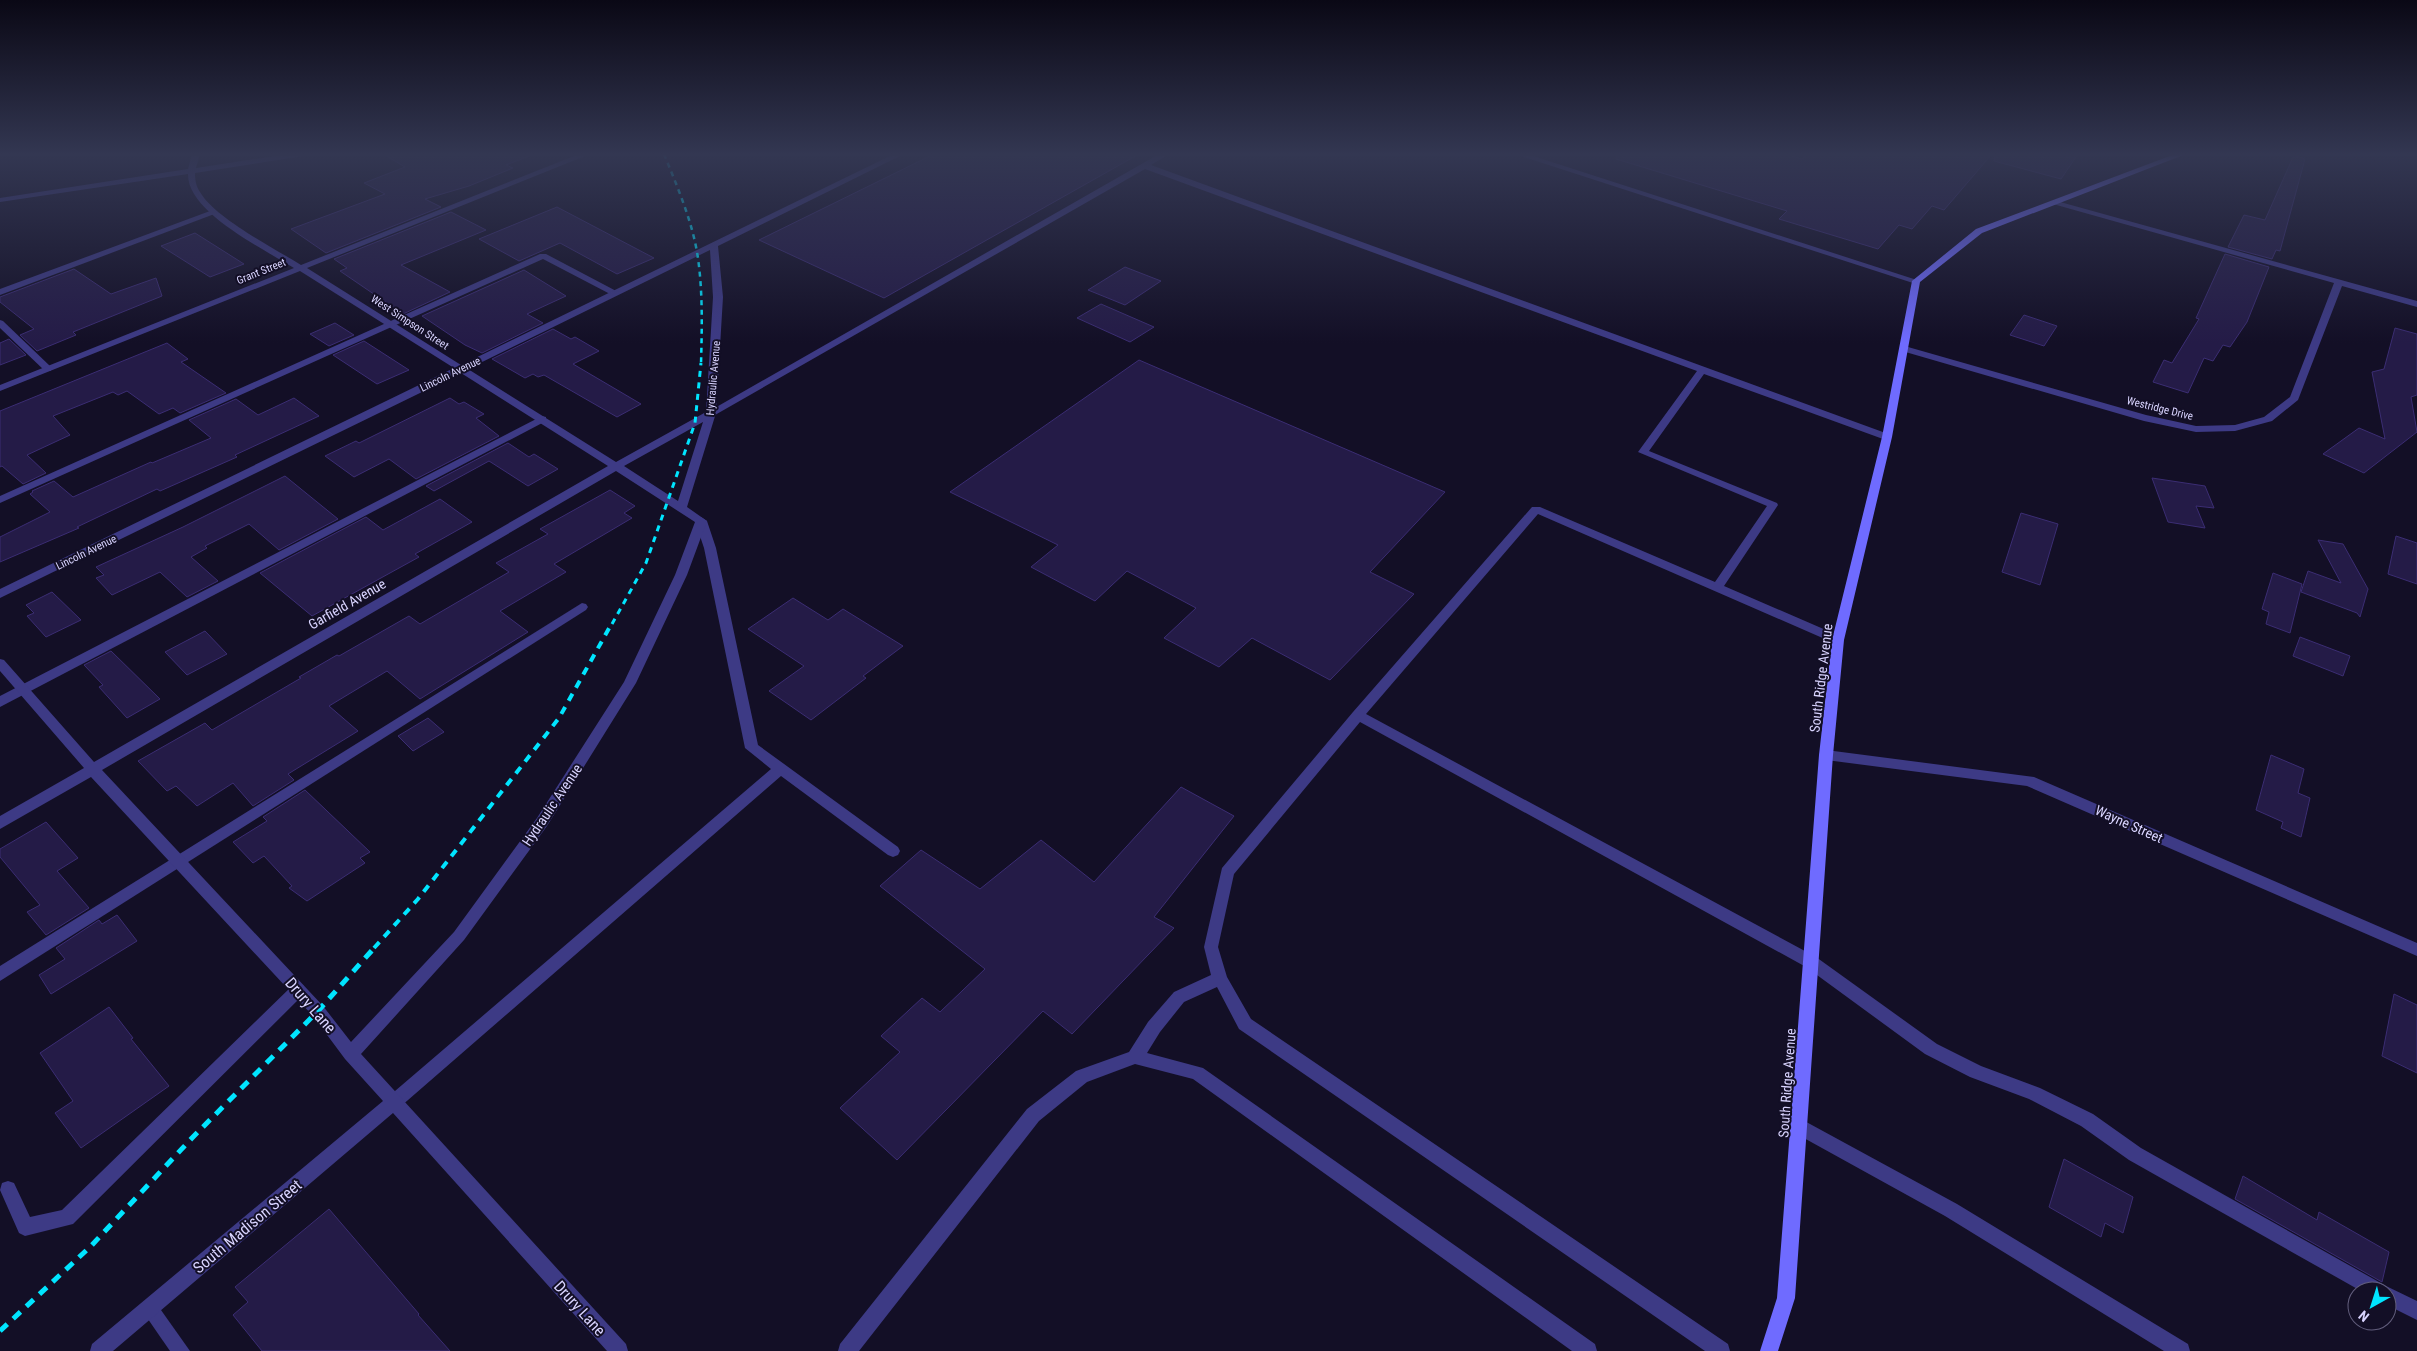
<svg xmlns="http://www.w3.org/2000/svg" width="2417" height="1351" font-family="'Roboto Condensed',sans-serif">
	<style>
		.building { fill: #241b47; stroke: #3b2d73 }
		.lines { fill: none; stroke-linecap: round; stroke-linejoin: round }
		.lane { fill: #3d3a85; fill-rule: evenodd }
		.street { fill: #3d3a85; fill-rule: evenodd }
		.secondary { fill: #6f6bff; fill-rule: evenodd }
		.rail-far3 { stroke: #00e5ff; stroke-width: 2.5; stroke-dasharray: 5 4.5; stroke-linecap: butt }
		.rail-far2 { stroke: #00e5ff; stroke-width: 3; stroke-dasharray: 6 5.5; stroke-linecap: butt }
		.rail-far1 { stroke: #00e5ff; stroke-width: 4; stroke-dasharray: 8 7; stroke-linecap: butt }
		.rail { stroke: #00e5ff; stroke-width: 5; stroke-dasharray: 10 8; stroke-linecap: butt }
		.labels { text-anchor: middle; stroke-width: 4; stroke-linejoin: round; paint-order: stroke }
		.far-street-label { font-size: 11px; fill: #d9d4ff; stroke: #130f26 }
		.street-label { font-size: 14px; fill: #d9d4ff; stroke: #130f26 }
		.near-street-label { font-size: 16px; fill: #d9d4ff; stroke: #130f26 }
	</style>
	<rect width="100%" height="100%" fill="#130f26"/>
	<g class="building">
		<path d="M383,154H531L532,155L506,165L513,168L469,186L425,199L441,207L326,253L291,229L385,194L364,183L405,167Z"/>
		<path d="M934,154H1139L884,298L759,240Z"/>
		<path d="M1617,154H1785L1802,159L1808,154H1992L1944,210L1932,206L1912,229L1899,225L1878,249L1779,219L1787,211L1616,159Z"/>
		<path d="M1995,154H2078L2061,179L1994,161Z"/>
		<path d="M2294,155L2305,159L2280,251L2276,250L2272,259L2228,247L2244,215L2265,220Z"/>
		<path d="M557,207L654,258L617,274L560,243L519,261L479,239Z"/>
		<path d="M451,212L486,230L401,265L450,292L403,314L340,271L347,268L334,259Z"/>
		<path d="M195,233L244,264L210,277L161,246Z"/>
		<path d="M2225,254L2269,267L2247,322L2230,347L2223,345L2213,361L2204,358L2188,393L2153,382L2164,360L2172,363L2199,319L2196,318Z"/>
		<path d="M1125,267L1161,281L1125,305L1088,290Z"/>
		<path d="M74,269L111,294L156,278L162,296L73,332L76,335L37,351L20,335L34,329L0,302V297Z"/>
		<path d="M524,270L566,296L527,314L543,323L482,353L465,345L422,316Z"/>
		<path d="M1101,304L1154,327L1130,342L1077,318Z"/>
		<path d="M2024,315L2057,326L2044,346L2010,335Z"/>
		<path d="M335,323L354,335L329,346L310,334Z"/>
		<path d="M2395,328L2417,334V395L2411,397L2417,432L2364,473L2323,454L2359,428L2385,439L2372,372L2384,369Z"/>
		<path d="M553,329L571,339L575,337L599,351L573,364L641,404L617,417L544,375L538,377L533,374L525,378L492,359Z"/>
		<path d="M9,339L26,355L0,365V343Z"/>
		<path d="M364,341L409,370L377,384L333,355Z"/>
		<path d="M167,343L188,359L181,362L226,393L180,413L173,408L159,414L127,391L118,395L113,392L53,416L70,435L27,455L46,473L23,484L2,466L0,467V411Z"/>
		<path d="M1139,360L1445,492L1370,572L1414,594L1330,680L1252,638L1219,667L1164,638L1196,608L1127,571L1095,601L1031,567L1058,545L950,492Z"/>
		<path d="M294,398L319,416L235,455L237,457L160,491L157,489L77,527L79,528L0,562V537L50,512L30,494L33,492L32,491L54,481L73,497L151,462L152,463L211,438L189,420L236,399L258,415Z"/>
		<path d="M450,398L459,404L464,402L484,414L476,418L499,436L416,479L389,459L354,477L325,456L356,441L359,443Z"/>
		<path d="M508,443L529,457L534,454L558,469L528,486L489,461L434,491L426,486Z"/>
		<path d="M285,476L338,519L279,550L249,524L205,546L207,548L191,557L218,581L187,597L160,572L112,595L96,578L104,575L96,567L183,527Z"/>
		<path d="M2152,478L2205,486L2214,508L2196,506L2205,528L2168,522Z"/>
		<path d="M610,490L635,506L624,513L632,518L554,564L566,572L500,611L528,632L420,699L387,671L329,706L358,731L288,774L294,780L253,806L233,783L197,806L176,786L167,791L138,761L205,723L212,730L301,678L299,677L337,655L339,656L409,616L420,624L509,572L496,563L548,534L540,529Z"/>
		<path d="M440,499L472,522L415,554L419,557L312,616L260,573L366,517L383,530Z"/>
		<path d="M2021,513L2058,524L2040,585L2002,572Z"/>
		<path d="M2396,536L2417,543V584L2388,574Z"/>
		<path d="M2318,540L2343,544L2368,589L2360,617L2357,613L2301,592L2308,571L2341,583Z"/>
		<path d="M2273,573L2302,584L2290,633L2266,624L2269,612L2262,609Z"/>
		<path d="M52,592L81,620L46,637L27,616L34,613L26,605Z"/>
		<path d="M793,598L828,620L843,609L903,646L863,676L866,678L811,720L769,691L804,666L748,629Z"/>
		<path d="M205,631L227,654L187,675L165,652Z"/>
		<path d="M2300,637L2350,656L2343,676L2293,656Z"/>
		<path d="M111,651L160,699L127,718L99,687L103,685L84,665Z"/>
		<path d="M428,718L444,732L413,751L398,736Z"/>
		<path d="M2271,755L2304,769L2298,793L2310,798L2301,837L2281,828L2283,822L2256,810Z"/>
		<path d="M1181,787L1234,816L1154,917L1174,928L1072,1034L1043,1011L897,1160L840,1108L900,1052L881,1036L922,998L940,1012L985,969L880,886L921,850L980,889L1041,840L1094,882Z"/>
		<path d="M305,790L370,852L360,858L365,863L307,901L289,888L292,886L264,856L253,863L233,842L267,821L263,817Z"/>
		<path d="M46,822L78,858L57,871L89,908L46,935L27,912L40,905L0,857V849Z"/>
		<path d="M117,915L137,941L51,994L39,975L65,959L56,948L99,920L102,924Z"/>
		<path d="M2394,994L2417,1005V1073L2382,1056Z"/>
		<path d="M109,1007L133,1038L131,1039L169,1086L81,1148L55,1113L73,1101L40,1053Z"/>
		<path d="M2064,1159L2133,1197L2123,1233L2105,1223L2101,1237L2049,1207Z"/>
		<path d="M2243,1176L2317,1220L2319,1212L2389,1252L2382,1282L2235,1199Z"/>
		<path d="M329,1209L419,1314L418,1315L450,1351H262L233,1315L248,1302L235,1287Z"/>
	</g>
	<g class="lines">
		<g class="lane">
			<path d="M1159,154H1169L1151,165L1891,435V439H1883L1704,374L1649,451L1777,503L1778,505L1724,586L1842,637L1844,640L1842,643H1834L1538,514L1366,714L1816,957L1937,1044L1981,1066L2040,1088L2093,1114L2141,1148L2386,1286L2417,1301V1320L2387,1305V1291H2361L2129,1160L2081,1126L2029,1099L1970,1077L1925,1054L1806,967L1360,722L1234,874L1218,947L1227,977L1251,1019L1728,1344L1730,1351H1705L1239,1029L1217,987L1184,1002L1160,1032L1147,1053L1203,1068L1595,1344L1597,1351H1572L1193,1079L1135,1064L1087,1082L1039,1121L859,1351H838L840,1344L1027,1109L1076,1071L1129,1052L1148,1022L1174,992L1211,975L1204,947L1222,868L1353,712L1532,507H1540L1715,582L1767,506L1638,452L1697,371L1145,169L715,415H707L706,413Z"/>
			<path d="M210,211L217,213L0,295V289Z"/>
			<path d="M540,254H546L620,293L612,295L543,259L0,503V496Z"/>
			<path d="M0,320L3,321L51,367V371H45L0,328Z"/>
			<path d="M542,416L546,417V421L0,707V696Z"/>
			<path d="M701,517L707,521L716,548L758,745L898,847L900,851L898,855L893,857L888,855L781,776L400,1107L394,1110L388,1107L386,1102L388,1097L771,769L745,748L704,548L695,521Z"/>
			<path d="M582,603L586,604L588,607L586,610L0,981V966Z"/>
			<path d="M298,983L303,985L306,990L303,995L73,1224L25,1236L19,1233L0,1190L2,1183L8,1181L14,1183L30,1217L62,1210L293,985Z"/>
			<path d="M1799,1118L1957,1204L2188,1344L2190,1351H2164L1945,1216L1793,1132L1791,1126L1793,1120Z"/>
			<path d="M150,1300L156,1303L190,1351H170L141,1309L144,1303Z"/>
		</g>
		<g class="street">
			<path d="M192,154H200L196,168L288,154H307L303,156L195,173C195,180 196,186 200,192C215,218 274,248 301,265L579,154H590L307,268L461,365L894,154H904L718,246L723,297L716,413L687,507L707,521L687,575L636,683L547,826L464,940L361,1054L626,1344L628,1351H607L393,1113L113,1351H90L92,1344L383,1101L345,1059L313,1016L91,777L0,829V816L84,768L0,671V659L4,660L94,762L608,466L461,373L0,598V589L454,368L300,271L0,391V385L294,268C264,249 187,212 188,174L0,202V198L188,169ZM710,250L713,297L706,412L616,462L468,369ZM703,422L678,501L624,466ZM616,471L695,522L675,575L624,682L537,818L454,932L351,1042L323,1006L102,770Z"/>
			<path d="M1515,154H1527L1920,281L1913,283Z"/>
			<path d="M2053,200L2417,301V307L2342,286L2298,400L2272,421L2235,431L2196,432L2144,421L1902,351V347H1908L2146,415L2196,426L2235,425L2264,417L2290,397L2334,283L2053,204Z"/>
			<path d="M1826,750L2034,777L2417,943V956L2027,786L1826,760L1821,759L1819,755L1821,751Z"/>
		</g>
		<path class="secondary" d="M2175,154H2186L1982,233L1920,282L1892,437L1844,640L1833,755L1795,1298L1778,1351H1760L1777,1298L1819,755L1832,640L1882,437L1912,281L1976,229Z"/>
		<path class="rail-far3" d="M664,154C677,186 691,218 697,252C703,288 702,327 701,364"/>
		<path class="rail-far2" d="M612,624L646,563L695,423L701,363"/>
		<path class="rail-far1" d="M374,948L418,899L559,718L612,623"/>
		<path class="rail" d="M0,1331L91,1246L192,1138L318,1011L375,947"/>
	</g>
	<linearGradient id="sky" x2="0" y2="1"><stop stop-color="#0a0815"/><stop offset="0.45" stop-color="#333752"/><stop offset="1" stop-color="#333752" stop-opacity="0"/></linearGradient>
	<rect width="2417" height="343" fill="url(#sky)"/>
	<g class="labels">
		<g class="far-street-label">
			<text transform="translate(261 271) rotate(-22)" y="4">Grant Street</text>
			<text transform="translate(410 322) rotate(33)" y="4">West Simpson Street</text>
			<text transform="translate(450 374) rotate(-26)" y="4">Lincoln Avenue</text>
			<text transform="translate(713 378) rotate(-85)" y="4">Hydraulic Avenue</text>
			<text transform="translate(2160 408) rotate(14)" y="4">Westridge Drive</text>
			<text transform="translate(86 552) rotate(-26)" y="4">Lincoln Avenue</text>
		</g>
		<g class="street-label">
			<text transform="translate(347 604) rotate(-30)" y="5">Garfield Avenue</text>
			<text transform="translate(1821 678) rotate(-83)" y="5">South Ridge Avenue</text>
			<text transform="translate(552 805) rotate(-56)" y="5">Hydraulic Avenue</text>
			<text transform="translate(2129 824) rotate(24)" y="5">Wayne Street</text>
			<text transform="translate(1787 1083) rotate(-86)" y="5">South Ridge Avenue</text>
		</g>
		<g class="near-street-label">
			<text transform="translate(311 1005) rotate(49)" y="6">Drury Lane</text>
			<text transform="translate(247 1226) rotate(-40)" y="6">South Madison Street</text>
			<text transform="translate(580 1308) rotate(48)" y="6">Drury Lane</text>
		</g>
	</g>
	<g transform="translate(2372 1306) rotate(219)"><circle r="24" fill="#130f26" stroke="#625e7d"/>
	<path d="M0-4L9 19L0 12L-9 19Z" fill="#00e5ff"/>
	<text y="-8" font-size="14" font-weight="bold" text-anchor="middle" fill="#d9d4ff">N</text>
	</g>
</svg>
